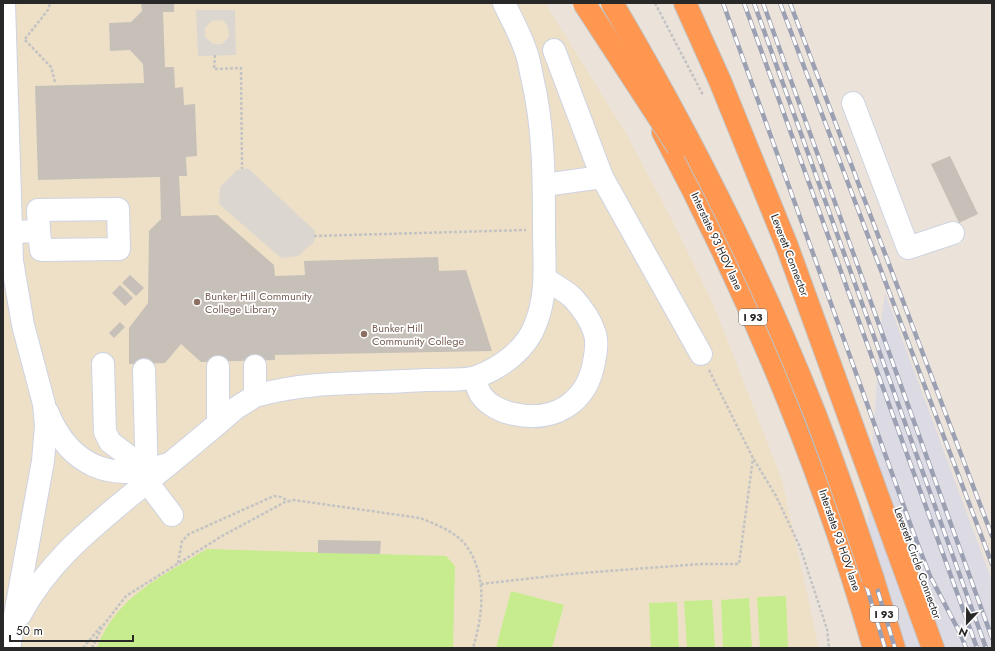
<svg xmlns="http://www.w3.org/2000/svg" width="995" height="651" font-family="Jost,sans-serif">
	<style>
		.industrial { fill: #dcdae3 }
		.education { fill: #eee0c7 }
		.pitch { fill: #c7ec8e }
		.plaza { fill: #dbd6d0; fill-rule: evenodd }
		.building { fill: #c6c0b9 }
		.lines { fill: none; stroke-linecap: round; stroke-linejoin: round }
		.minor-casing { stroke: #ced3e2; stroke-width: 24 }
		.highway-casing { stroke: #c3c3c3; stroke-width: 24 }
		.path { stroke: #c3c3c3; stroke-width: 2.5; stroke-dasharray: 3 2; stroke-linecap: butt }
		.minor { stroke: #fff; stroke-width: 22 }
		.highway { stroke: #ff9750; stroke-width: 22 }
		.rail-casing { stroke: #9ca0b3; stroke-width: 4.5 }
		.rail { stroke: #fff; stroke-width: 3; stroke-dasharray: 9; stroke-linecap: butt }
		.highway-bridge-casing { stroke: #c3c3c3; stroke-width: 24; stroke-linecap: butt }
		.highway-bridge { stroke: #ff9750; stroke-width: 22 }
		.education-dot { fill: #8d6e63; stroke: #fff; stroke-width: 1.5 }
		.labels { text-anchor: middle; stroke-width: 3.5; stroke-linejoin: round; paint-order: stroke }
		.shield { fill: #fff; stroke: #686868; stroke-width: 1 }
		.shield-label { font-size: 10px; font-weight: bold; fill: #282828 }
		.street-label { font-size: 11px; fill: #282828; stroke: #fff }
		.education-label { font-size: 11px; fill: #785e54; stroke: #fff; text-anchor: start }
	</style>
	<rect width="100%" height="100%" fill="#ebe3d9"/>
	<path class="industrial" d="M885,293L992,581V648H860L880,331Z"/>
	<path class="education" d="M3,3H545L627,135L673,222L714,306L782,480L819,648H3Z"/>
	<g class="pitch">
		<path d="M207,549L446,556L455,566L453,648H97C115,597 164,575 207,549Z"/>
		<path d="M511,591L564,605L552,648H496Z"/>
		<path d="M786,596L788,648H760L757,597Z"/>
		<path d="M749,598L752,648H723L721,600Z"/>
		<path d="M712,600L715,648H687L684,601Z"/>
		<path d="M677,602L679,648H651L649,603Z"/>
	</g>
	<g class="plaza">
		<path d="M196,10H235L236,55L198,56ZM223,20L228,27L229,37L222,44H213L205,37V28L211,21Z"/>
		<path d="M248,168L315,231L314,242L298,256L281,258L219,204L220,187L237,170Z"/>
	</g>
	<g class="building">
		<path d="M141,3H174V12H163L165,67H174L175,88L183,87L184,105L195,104L197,156L186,157L187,176H179L181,216L217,215L274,265L275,276L305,275L304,261L438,257L439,271L466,270L492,351L275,355V360L201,362L181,344L165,363L129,364V328L148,303L149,231L161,219L160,177L38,180L35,86L144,83L143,64L130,50L110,51L109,23L131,22L142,11Z"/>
		<path d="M950,156L978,214L959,223L931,164Z"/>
		<path d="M130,275L144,288L136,296L122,283Z"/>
		<path d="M120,285L133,298L125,306L112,293Z"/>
		<path d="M120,322L125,327L114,338L109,333Z"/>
		<path d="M318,540L381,541L380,554L318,553Z"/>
	</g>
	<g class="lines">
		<defs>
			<g id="minor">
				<path d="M4,3L12,261L23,325L44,404L46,426L43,461L9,648"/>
				<path d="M554,50L602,177"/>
				<path d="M853,103L908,248L953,233"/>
				<path d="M544,185L602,177L701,354"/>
				<path d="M12,232L39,231L41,250L119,249L118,209L38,210L39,231"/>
				<path d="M103,364L105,432L110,442L147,470"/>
				<path d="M144,370L147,482L172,515"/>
				<path d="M474,378C476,383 478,390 481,395C488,405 502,412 514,414C555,423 587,402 594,362C596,352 598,341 594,331C590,319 582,308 573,298C566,291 554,285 546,279"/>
				<path d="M255,396C310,380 369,384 426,380C438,379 466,381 476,377C501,368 527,349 536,323C548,292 544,261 544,229C544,178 544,127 532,77C530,68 529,58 525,49C520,34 511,18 504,3"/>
				<path d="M47,411C69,466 110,483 165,465"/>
				<path d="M218,423V367"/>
				<path d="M20,615C50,558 99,522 147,482C177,458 207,433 236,408L255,396V366"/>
			</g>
			<g id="highway">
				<path d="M685,3L720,81L787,246L933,648"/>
				<path d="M663,132C750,296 822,469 874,648"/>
				<path d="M873,579L894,648"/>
			</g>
		</defs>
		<use href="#minor" class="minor-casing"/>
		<use href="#highway" class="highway-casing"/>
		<g class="path">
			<path d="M655,3L703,95"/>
			<path d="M25,39L48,10L50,3"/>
			<path d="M25,40L51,67L55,82"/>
			<path d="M215,55L214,69L241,68L242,169"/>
			<path d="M314,236L526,230"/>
			<path d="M709,370L753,458L776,496L800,547L827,629L829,648"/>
			<path d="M178,563L182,541L189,534L274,496L281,497L288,501"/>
			<path d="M481,584L569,574L700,564H739L753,458"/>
			<path d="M83,648L102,625"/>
			<path d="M92,648L102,627L126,596L222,536L285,502L294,500L420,518C435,524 454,531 465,544C488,574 483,615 473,648"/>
		</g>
		<use href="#minor" class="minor"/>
		<use href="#highway" class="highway"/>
		<defs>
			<g id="rail">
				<path d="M591,3L640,75L684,147L755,291L780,350L855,548L885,648"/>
				<path d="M613,3L654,68L693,143L764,287L789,347L864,545L895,648"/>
				<path d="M723,3L912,529L930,576L961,635L966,648"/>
				<path d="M744,3L977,648"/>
				<path d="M754,3L986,648"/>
				<path d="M763,3L992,638"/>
				<path d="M780,3L992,564"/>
				<path d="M790,3L992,536"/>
			</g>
		</defs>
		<use href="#rail" class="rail-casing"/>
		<use href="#rail" class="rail"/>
		<defs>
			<g id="highway-bridge">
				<path d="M584,3L678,147"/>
				<path d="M612,3C690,135 759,272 815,414C836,469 855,524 873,579"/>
			</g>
		</defs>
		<use href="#highway-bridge" class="highway-bridge-casing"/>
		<use href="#highway-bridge" class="highway-bridge"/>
	</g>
	<g class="education-dot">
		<circle cx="197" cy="302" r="4"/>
		<circle cx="364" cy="334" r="4"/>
	</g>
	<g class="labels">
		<g class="shield">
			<rect x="739" y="309" width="28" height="16" rx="3"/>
			<rect x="870" y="606" width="28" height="16" rx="3"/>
		</g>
		<g class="shield-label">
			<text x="753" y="321">I 93</text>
			<text x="884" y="618">I 93</text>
		</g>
		<g class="street-label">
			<text transform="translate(717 241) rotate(65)" y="4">Interstate 93 HOV lane</text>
			<text transform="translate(790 255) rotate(69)" y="4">Leverett Connector</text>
			<text transform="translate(840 540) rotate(71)" y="4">Interstate 93 HOV lane</text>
			<text transform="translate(918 563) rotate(70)" y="4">Leverett Circle Connector</text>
		</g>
		<g class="education-label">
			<text x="205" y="300">Bunker Hill Community<tspan x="205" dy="13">College Library</tspan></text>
			<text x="372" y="332">Bunker Hill<tspan x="372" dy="13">Community College</tspan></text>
		</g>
	</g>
	<rect width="995" height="651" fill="none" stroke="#282828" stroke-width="8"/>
	<g transform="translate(967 623) rotate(202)" stroke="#ffffff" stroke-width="3" paint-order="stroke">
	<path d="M0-3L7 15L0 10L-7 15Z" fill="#282828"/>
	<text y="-6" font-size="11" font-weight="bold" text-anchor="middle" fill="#282828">N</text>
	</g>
	<path d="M10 635v6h123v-6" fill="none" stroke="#282828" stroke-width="2"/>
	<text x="16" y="635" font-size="12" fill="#282828" stroke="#ffffff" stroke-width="3" paint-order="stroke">50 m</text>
</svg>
